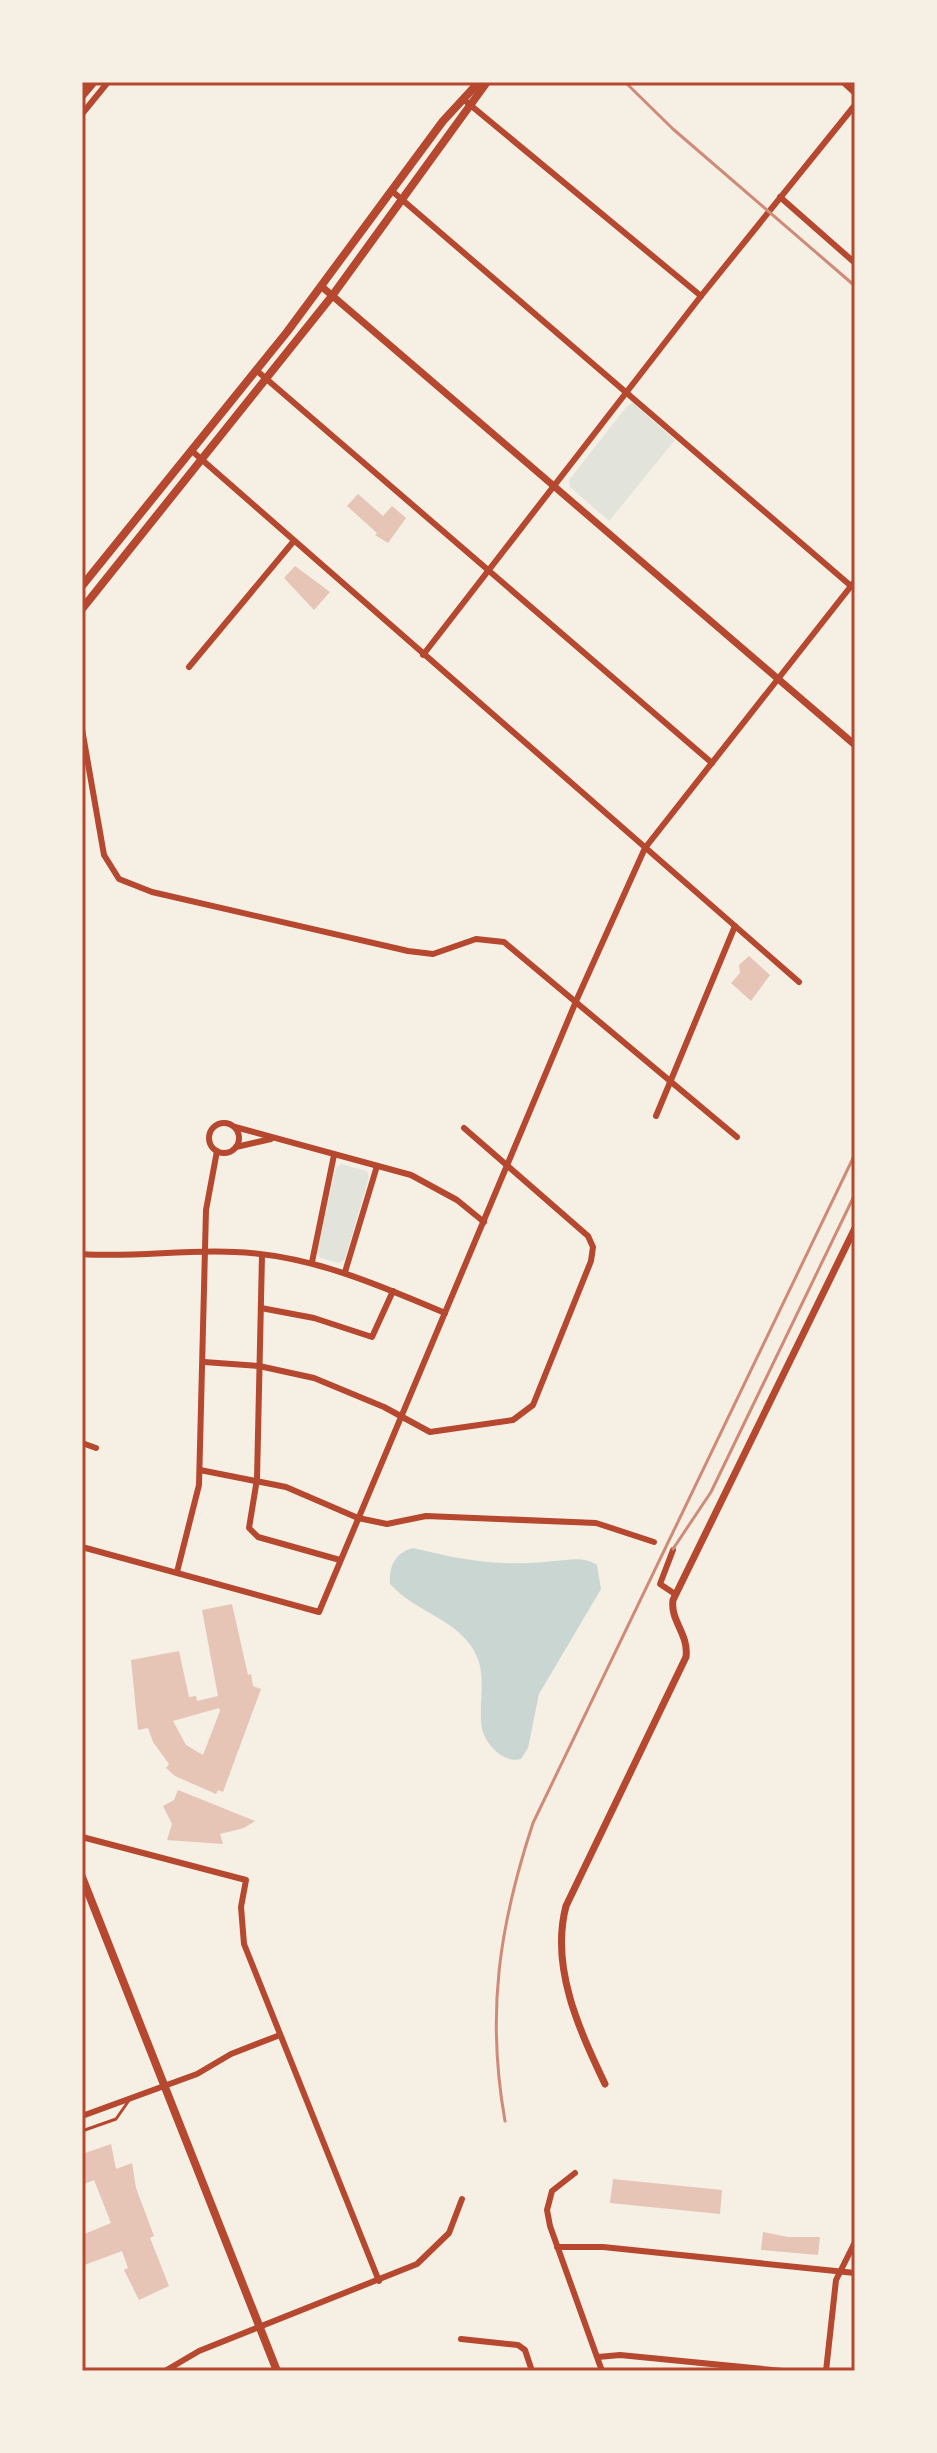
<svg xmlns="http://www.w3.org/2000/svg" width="937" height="2453" font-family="'PT Sans Narrow',sans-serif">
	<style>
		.green { fill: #e2e4dc }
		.water { fill: #c9d6d2 }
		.building { fill: #e6c5b7; fill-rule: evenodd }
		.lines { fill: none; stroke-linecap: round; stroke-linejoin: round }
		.service { stroke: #b5482f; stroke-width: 3 }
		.minor { stroke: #b5482f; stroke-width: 6 }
		.tertiary { stroke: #b5482f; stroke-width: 7 }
		.secondary { stroke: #b5482f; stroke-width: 8 }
		.primary { stroke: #b5482f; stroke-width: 9 }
		.rail { stroke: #cf8b77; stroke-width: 3 }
		.neatline { fill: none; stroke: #b5482f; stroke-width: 3 }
	</style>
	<rect width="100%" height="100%" fill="#f6efe4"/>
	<g class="green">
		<path d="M633,403L675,440L609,521L570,487L569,480L627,406Z"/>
		<path d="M341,1164L367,1171L369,1177L345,1259L339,1263L320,1258L317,1250L336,1168Z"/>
	</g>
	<path class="water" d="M413,1548C466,1561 501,1567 555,1561C570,1560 583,1556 597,1565L601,1589L539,1694L528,1748L521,1759C505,1764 485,1745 482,1728C478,1706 486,1681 478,1659C463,1620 417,1614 390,1584C389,1566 395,1553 413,1548Z"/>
	<g class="building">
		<path d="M358,494L383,516L392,506L406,518L388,543L375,535L377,533L347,506Z"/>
		<path d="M295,566L330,592L314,610L284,578Z"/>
		<path d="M749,956L770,975L751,1001L731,983L740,973L739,965Z"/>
		<path d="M232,1604L248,1675L251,1674L253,1686L261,1689L223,1792L218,1790L216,1794L175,1776L166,1768L169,1764L153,1742L148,1728L138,1730L131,1660L179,1651L189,1697L196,1696L197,1701L218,1696L202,1610ZM219,1708L220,1711L203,1755L186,1745L173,1721Z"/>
		<path d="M178,1790L255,1821L244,1828L220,1834L223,1844L167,1840L172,1824L163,1806L174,1800Z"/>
		<path d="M111,2144L116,2169L132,2163L136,2188L154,2236L150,2238L169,2286L139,2300L124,2270L128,2268L122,2251L82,2266V2235L111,2223L94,2180L82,2185V2154Z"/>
		<path d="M613,2179L722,2190L720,2214L610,2203Z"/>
		<path d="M763,2232L788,2237H820L818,2255L761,2250Z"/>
	</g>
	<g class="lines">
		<path class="service" d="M82,2131L116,2119L130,2099"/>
		<g class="minor">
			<path d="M843,82L855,93"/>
			<path d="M463,99L701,296"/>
			<path d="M82,114L108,82"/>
			<path d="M392,191L851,586"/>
			<path d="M780,197L855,263"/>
			<path d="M256,370L712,763"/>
			<path d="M192,451L799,982"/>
			<path d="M423,655L701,296L855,105"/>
			<path d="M189,667L293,542"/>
			<path d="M82,729L104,855L119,879L152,892L408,951L433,954L476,939L504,942L737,1137"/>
			<path d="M656,1116L735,926"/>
			<circle cx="224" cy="1138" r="15"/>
			<path d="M235,1127L411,1175L457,1200L484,1222"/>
			<path d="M236,1147L271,1139"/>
			<path d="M82,1254C133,1258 184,1249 235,1252C310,1255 377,1284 445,1313"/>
			<path d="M262,1255L257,1479L249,1528L258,1537L340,1560"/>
			<path d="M312,1262L334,1155"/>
			<path d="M345,1272L377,1166"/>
			<path d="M261,1308L314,1318L372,1337L393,1291"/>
			<path d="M204,1362L259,1366L314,1378L384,1407L430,1432L513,1420L533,1405L591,1261L593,1247L588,1236L464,1128"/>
			<path d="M82,1443L96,1448"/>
			<path d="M200,1470L286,1487L358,1518L387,1524L426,1516L596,1523L654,1542"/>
			<path d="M82,1547L319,1612L577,999L645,848L855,581"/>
			<path d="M673,1550L660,1584L675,1594"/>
			<path d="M177,1572L199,1485L206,1210L217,1151"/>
			<path d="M82,1837L246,1880L241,1907L244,1944L379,2281"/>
			<path d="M82,2116L197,2074L231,2054L280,2035"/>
			<path d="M575,2173L552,2191L547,2210L550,2226L602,2371"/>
			<path d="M557,2247H603L855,2273"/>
			<path d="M461,2339L518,2345L525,2350L532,2371"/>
			<path d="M598,2357L620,2355L783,2371"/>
			<path d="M165,2371L199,2351L417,2264L449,2233L462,2199"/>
			<path d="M826,2371L836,2280L855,2242"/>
		</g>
		<g class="tertiary">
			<path d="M321,286L855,745"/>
			<path d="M605,2084C579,2029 550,1967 566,1906L686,1657C689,1634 670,1621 673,1600L855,1228"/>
		</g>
		<g class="secondary">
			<path d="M82,586L287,332L443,121L479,82"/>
			<path d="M82,609L332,296L487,82"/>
			<path d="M82,1877L277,2371"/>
		</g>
		<path class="primary" d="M82,95L93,82"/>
		<g class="rail">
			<path d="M625,82L673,129L855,286"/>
			<path d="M673,1549L711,1492L855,1194"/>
			<path d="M505,2121C486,2014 499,1926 533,1823L855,1154"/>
		</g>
	</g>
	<rect width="937" height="2453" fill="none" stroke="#f6efe4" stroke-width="168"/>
	<rect x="84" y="84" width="769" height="2285" class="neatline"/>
</svg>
